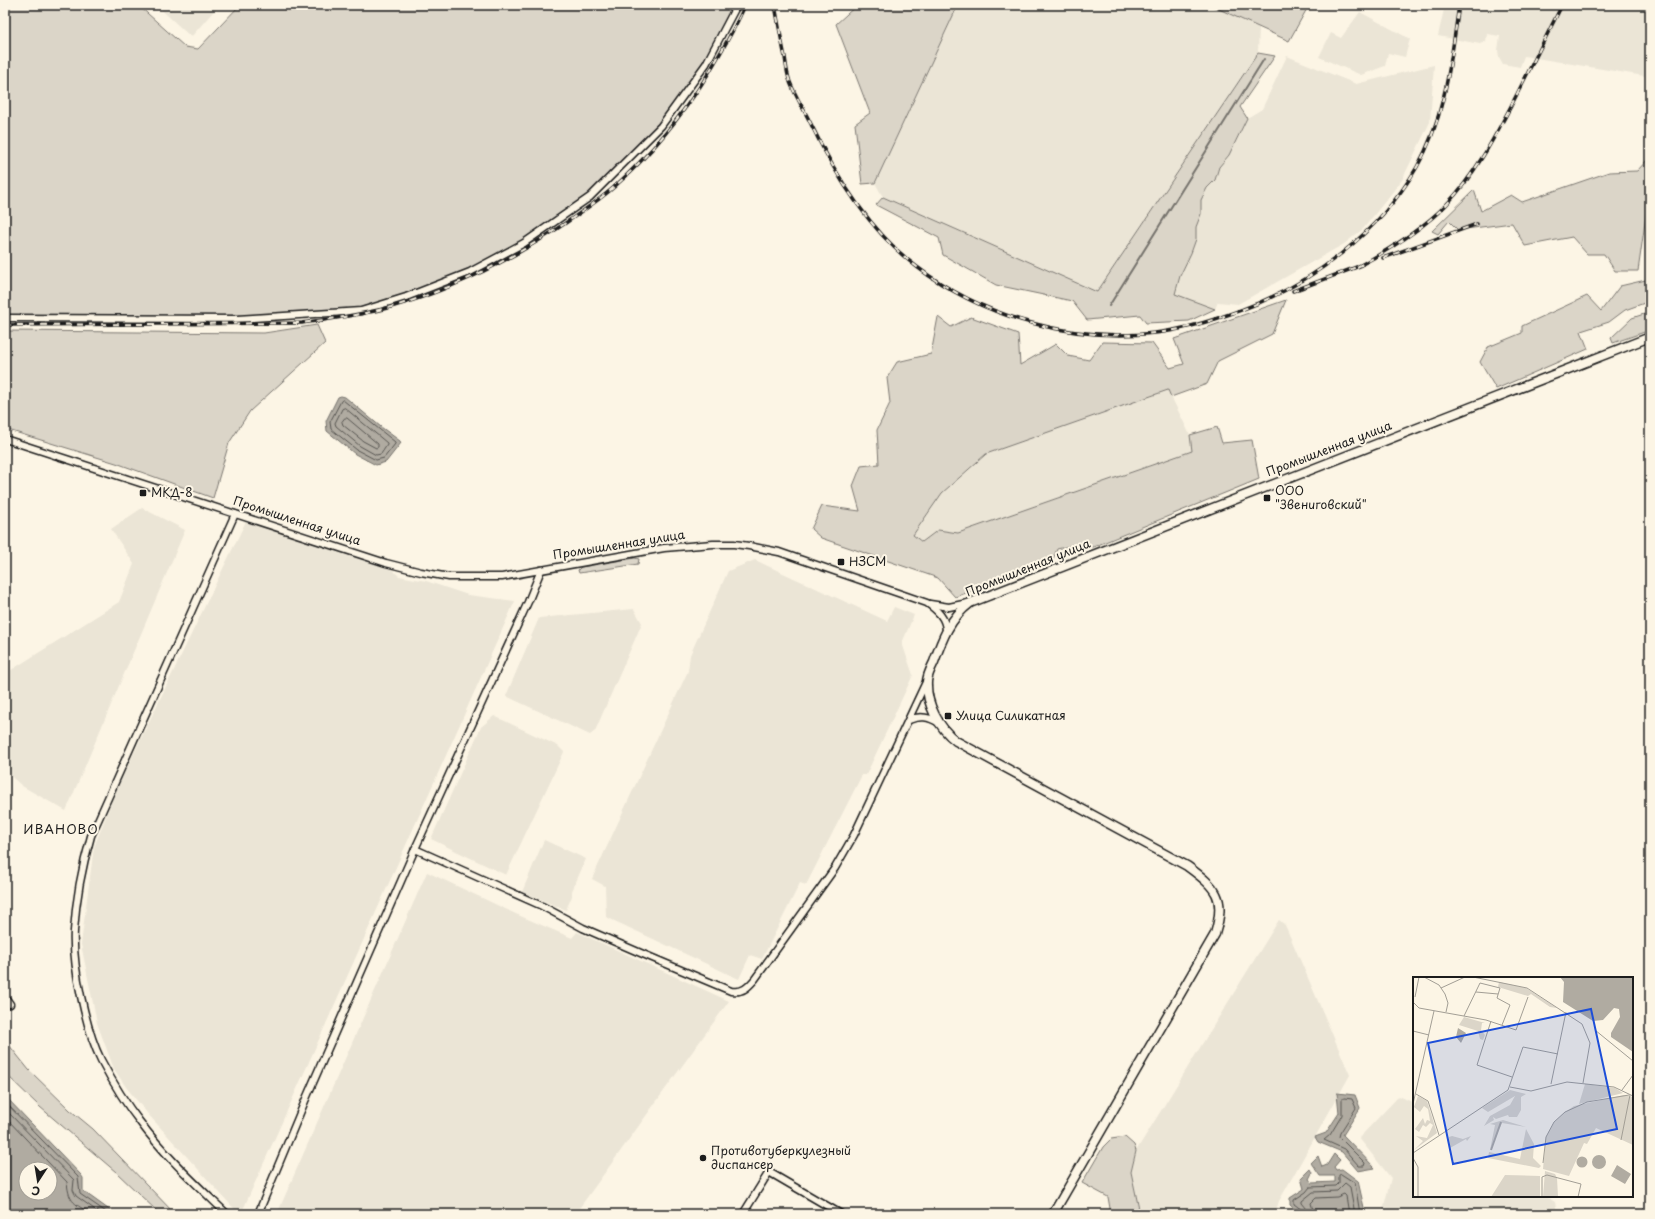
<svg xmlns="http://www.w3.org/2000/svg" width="1655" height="1219" font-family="'Playpen Sans',sans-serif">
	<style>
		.built { fill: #ebe5d6 }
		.green { fill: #dbd5c8; stroke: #7c7872 }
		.water { fill: #b0aba1; stroke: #75726c; fill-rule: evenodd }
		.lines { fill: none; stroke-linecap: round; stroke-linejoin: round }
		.shore { stroke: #575551; stroke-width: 1 }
		.stream { stroke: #75726c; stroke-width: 2 }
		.minor-casing { stroke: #1c1c1c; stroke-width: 9 }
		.tertiary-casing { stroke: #1c1c1c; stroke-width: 11 }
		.minor { stroke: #fcf5e5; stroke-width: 6 }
		.tertiary { stroke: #fcf5e5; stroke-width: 8 }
		.rail-casing { stroke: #1c1c1c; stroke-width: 3.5 }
		.rail { stroke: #fcf5e5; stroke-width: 2; stroke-dasharray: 6; stroke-linecap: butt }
		.poi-dot { fill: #1c1c1c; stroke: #fcf5e5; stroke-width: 1.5 }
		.labels { text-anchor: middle; stroke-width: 4; stroke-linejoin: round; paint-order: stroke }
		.street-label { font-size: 12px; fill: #1c1c1c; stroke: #fcf5e5 }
		.poi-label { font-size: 12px; fill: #1c1c1c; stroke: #fcf5e5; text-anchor: start }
		.neighbourhood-label { font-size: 13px; letter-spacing: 1px; fill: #1c1c1c; stroke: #fcf5e5 }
		.inset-river { fill: none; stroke: #b0aba1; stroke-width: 2 }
		.inset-road { fill: none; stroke: #a29e95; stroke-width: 1 }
		.view { fill: #1d4ed8; fill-opacity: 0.15; stroke: #1d4ed8; stroke-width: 2 }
		.inset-edge { fill: none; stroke: #1c1c1c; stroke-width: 2 }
	</style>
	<rect width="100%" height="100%" fill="#fcf5e5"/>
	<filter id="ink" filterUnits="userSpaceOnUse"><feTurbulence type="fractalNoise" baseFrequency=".025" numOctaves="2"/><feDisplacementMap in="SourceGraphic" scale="8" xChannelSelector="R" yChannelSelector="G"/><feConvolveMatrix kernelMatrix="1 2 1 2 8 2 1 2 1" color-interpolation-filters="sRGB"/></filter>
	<g filter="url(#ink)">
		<g class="built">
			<path d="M156,5H219L191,37Z"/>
			<path d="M958,5H1210L1259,27L1258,53L1097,292L883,197L875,183Z"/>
			<path d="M1445,5H1650V77L1524,56L1520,67L1503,64L1499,57L1498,50L1500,36L1487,34L1486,41L1480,44L1438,36Z"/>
			<path d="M1360,12L1410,39L1405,57L1388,53L1385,66L1361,75L1319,57L1331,33L1341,38Z"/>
			<path d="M1287,56L1356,84L1434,65L1430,122L1402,180L1363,229L1344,244L1238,304L1218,302L1215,309L1175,295L1180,276L1191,253L1196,239V227L1201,214L1200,200L1207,188L1215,180L1219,167L1229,155L1247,118L1262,109Z"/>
			<path d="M1168,390L1190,435L1192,451L958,533L938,530L922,542L913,535L942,493L986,454Z"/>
			<path d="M142,508L185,530L66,811L22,786L5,771V674L119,602L134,564L111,529Z"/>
			<path d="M246,521L391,569L399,576L426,581L468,595L515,601L241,1214H239L147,1113L126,1087L114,1069L97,1023L81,944L94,847L117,788Z"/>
			<path d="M755,560L887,621L894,607L914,615L902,643L913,675L866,775H862L806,885L800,883L762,959L750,955L739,979L606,917L605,886L592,879L688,671L690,655L728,571Z"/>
			<path d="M634,609L642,623L595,731L590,735L506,696L539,618Z"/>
			<path d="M494,716L558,746L564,752L506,875L431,839L481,727Z"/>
			<path d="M544,840L586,859L572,891V896L566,910L522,892Z"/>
			<path d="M427,872L518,915L572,938L577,932L729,1001L575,1214H277Z"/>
			<path d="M1279,920L1285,925L1350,1075L1279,1201L1275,1214H1140L1131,1172L1136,1151Z"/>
			<path d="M1399,1096L1414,1103V1196H1545L1555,1202L1557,1214H1382L1391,1178L1359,1138Z"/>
		</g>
		<g class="green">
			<path d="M5,5H138L185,47L198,49L240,5H737L706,64L661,126L590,197L524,243L470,272L361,311L237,319L5,318Z"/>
			<path d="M857,5H958L875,183L862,184L855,124L870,113L836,24Z"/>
			<path d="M1210,5H1309L1289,41Z"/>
			<path d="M1258,53L1275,56L1240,107L1247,118L1229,155L1219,167L1215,180L1207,188L1201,200V214L1196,227V239L1191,253L1180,276L1175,294L1215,309L1189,321L1146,323L1140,315L1087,320L1072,301L996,285L943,255L939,238L876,205L883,197L1097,292Z"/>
			<path d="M1649,158H1650V188L1638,271H1615L1604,254H1587L1572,237L1525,246L1512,223L1458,230L1449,221L1438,234L1432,231L1474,190L1481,211L1511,195L1522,202L1609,172L1637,171Z"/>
			<path d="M1650,279V301L1625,310L1609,322L1581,331L1588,349L1496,389L1480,362L1488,347L1522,333V326L1587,296L1601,311L1620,286Z"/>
			<path d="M1286,300L1272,334L1218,361L1207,384L1171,397L1168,390L986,454L942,493L913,535L922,542L938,530L958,533L1192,451L1190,435L1217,427L1222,443L1252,440L1259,479L1093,547L1074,545L1057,549L1052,562L955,597L938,578L821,538L811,529L822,506L860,511L853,486L861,466L879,464L877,430L890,403L887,378L897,362L931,354L938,317L951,327L971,317L1018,334L1020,365L1056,344L1068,356L1089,360L1102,342L1152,343L1170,368L1184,364L1174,339Z"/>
			<path d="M1650,312V330L1613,343L1611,338L1632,318Z"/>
			<path d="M317,325L325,343L250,411L229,443L213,498L116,463L5,429V331L264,333Z"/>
			<path d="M635,558L639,559L638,564L579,573L578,570L581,567Z"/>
			<path d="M5,1040L29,1070L70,1110L93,1129L175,1214H160L116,1172L40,1107L5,1073Z"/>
			<path d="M1125,1137L1134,1145L1136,1151L1131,1172L1140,1214H1111L1108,1197L1082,1183L1103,1147L1111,1139Z"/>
		</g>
		<g class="water">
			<path d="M341,396L345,397L381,427L400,441L401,443L386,462L376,465L355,454L327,431L326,421L338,397Z"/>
			<path d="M1337,1093L1355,1095L1360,1108L1343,1135L1375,1168L1358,1171L1342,1152L1318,1142L1315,1137L1326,1133L1339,1113Z"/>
			<path d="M5,1096L81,1175L83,1178V1191L115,1214H5ZM26,1169H50V1193H26Z"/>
			<path d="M1334,1154L1340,1160L1334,1167L1336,1170L1342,1169L1358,1181L1365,1212L1363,1214H1300L1290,1205V1198L1304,1189L1301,1178L1310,1169L1312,1173L1309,1179L1312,1183L1335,1182V1176H1320L1311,1163L1318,1156L1322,1167L1327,1165Z"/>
		</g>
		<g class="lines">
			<g class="shore">
				<path d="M343,400L395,442V444L384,458L376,460L357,450L331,429L330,422L341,401Z"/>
				<path d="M345,408L387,443V445L381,454L376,455L360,446L336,426L335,423L342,409Z"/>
				<path d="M345,418H347L378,444V447L376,448L363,441L343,425L342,422Z"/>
				<path d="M1344,1098L1352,1099L1356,1108L1340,1133L1339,1137L1365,1163L1364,1166H1359L1344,1149L1324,1140L1330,1135L1342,1115V1100Z"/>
				<path d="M5,1102L78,1177L80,1194L109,1214"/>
				<path d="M5,1109L74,1180L73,1190L76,1196L101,1214"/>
				<path d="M5,1117L67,1182C69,1204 75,1203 91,1214"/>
				<path d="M1302,1214V1210L1294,1204V1200L1306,1192L1310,1187L1336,1186L1339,1183V1175L1341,1174L1355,1183L1360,1214"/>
				<path d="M1308,1214L1307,1209L1302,1203V1201L1313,1192L1337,1191L1345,1183L1350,1187L1355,1214"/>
				<path d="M1314,1214L1311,1203L1316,1198L1337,1197L1344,1194L1346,1196L1349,1214"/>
			</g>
			<path class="stream" d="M1109,306L1264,59"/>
			<defs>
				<g id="minor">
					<path d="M5,318L237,319L361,311L406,297L470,272L524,243L590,197L661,126L706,64L737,5"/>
					<path d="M5,439L386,563L421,572L449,577H502L664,548L713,544H734L749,546L779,552L927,603C937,610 946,618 946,631"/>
					<path d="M930,604L949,607L968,603"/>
					<path d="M909,720C920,715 929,717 939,723"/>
					<path d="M415,849L542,906L583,928L643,954L731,991C743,993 748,987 755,979L835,868L854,835L926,682"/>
					<path d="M5,997L10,1004"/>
					<path d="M227,1214C197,1185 165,1156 140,1122C125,1103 112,1081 101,1060C86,1030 72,965 74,931C76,898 82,867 91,836L235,514"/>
					<path d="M258,1214L305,1101L415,849L528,602L541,570"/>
					<path d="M743,1214L769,1172L841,1214"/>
				</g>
				<path id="tertiary" d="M1053,1214L1215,934C1226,897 1217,888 1187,866L956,741C939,728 926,704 927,682C927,676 931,668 934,662C942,639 950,618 970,603L1650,337"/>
			</defs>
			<use href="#minor" class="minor-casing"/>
			<use href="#tertiary" class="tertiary-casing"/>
			<use href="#minor" class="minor"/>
			<use href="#tertiary" class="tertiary"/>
			<defs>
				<g id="rail">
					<path d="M775,5C778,22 781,39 785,57C786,65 787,74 790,82C795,95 803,108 809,120C834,173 869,231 917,267C984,318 1071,342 1155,333C1184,330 1214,320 1241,310C1312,284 1379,233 1417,167C1445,118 1451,60 1459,5"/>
					<path d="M1383,258L1477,224"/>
					<path d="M1357,267C1389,250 1420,231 1446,205C1474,176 1493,140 1511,106C1528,72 1545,39 1562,5"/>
					<path d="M1293,291L1362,265"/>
					<path d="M5,325L302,323C331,319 361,315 391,307C454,289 513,259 567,222C583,211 599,200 613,188C650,155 682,116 708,74C721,52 735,29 745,5"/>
				</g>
			</defs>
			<use href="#rail" class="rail-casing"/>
			<use href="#rail" class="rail"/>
		</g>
	</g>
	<g class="poi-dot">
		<rect x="139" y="489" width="8" height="8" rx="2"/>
		<rect x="1263" y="494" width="8" height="8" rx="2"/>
		<rect x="837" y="558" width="8" height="8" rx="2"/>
		<rect x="944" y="712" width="8" height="8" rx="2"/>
		<circle cx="703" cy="1158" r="4"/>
	</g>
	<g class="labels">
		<g class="street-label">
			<text transform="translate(1329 449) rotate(-21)" y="4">Промышленная улица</text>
			<text transform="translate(297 521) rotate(18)" y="4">Промышленная улица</text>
			<text transform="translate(619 545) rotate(-9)" y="4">Промышленная улица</text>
			<text transform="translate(1028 568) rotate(-22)" y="4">Промышленная улица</text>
		</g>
		<g class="poi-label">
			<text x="1275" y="495">ООО<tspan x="1275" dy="14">"Звениговский"</tspan></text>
			<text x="151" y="497">МКД-8</text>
			<text x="849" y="566">НЗСМ</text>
			<text x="956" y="720">Улица Силикатная</text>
			<text x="711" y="1155">Противотуберкулезный<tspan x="711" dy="14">диспансер</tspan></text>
		</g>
		<g class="neighbourhood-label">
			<text x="61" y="834">ИВАНОВО</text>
		</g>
	</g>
	<g transform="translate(1413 977)">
		<rect width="220" height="220" fill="#fcf5e5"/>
		<path d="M86,5L113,11L144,31L137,30L118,17L115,19L85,10ZM51,40L72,46H69L68,53L72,58L70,63L67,62L65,54L46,48ZM172,107L202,111L210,116L166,127ZM97,113L113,117L108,120V133L104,140H96L95,138L83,142L80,140L81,143L71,149L77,139L97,128L102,119L75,135L69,131ZM211,118L220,120V168L183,151L174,167L171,166L156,199L130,192L133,160L141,145L152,135L161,129ZM5,119L14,124L24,156L1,173L10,164L3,159L14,161L20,148L17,146L13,150L10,148L6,155L2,152L10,141L12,147L14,143L17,144L15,132L11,129L7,135L1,130ZM90,143L113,150L89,146L77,173L82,148L77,147ZM113,152L121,167L120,181L128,189L126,191L75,181L76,175L107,182ZM39,159L50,162L58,159L54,164L53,162L37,171L36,160ZM132,194L142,197L144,201L145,220H130ZM92,198L127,199V220H78Z" fill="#dbd5c8"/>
		<path d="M147,0H220V75L198,60V56L207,40L206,32L201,31L190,43L180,44L150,25L151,5ZM45,51L53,56L48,66L43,60ZM179 185a7 7 0 1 1 14 0a7 7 0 1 1-14 0ZM163.5 185a5.5 5.5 0 1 1 11 0a5.5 5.5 0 1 1-11 0ZM204,188L218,197L212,207L198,199Z" fill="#b0aba1"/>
		<path class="inset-river" d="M78,173L88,145"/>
		<path class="inset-road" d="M11,0L26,8L32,17L35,26L33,35M60,0L114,11L169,47L177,66L170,106M28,11L52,0M63,15L85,17M2,20L6,0M0,25L6,31L73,43L103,53L115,20M51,39L67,6L87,11L84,21L97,28L89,48M78,44L64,88L99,100M182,53L220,84M0,54L16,58M138,107L153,35M97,110L118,114L154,105L201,110L220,119M209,113L220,98M3,117L15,124L26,158M0,127L21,34M208,163L217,118M0,176L95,113L110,70L145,77M0,181L5,190V220M130,186L133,160L141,145L152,135L174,125L216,118M129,220V200L134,198L168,207L165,220"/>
		<path class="view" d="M178,32L204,152L40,187L15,66Z"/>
		<rect width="220" height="220" class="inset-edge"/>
	</g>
	<rect width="1655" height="1219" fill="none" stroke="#fcf5e5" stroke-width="20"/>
	<rect x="10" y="10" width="1635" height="1199" fill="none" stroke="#1c1c1c" stroke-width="1.5" filter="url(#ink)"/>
	<g transform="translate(38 1181) rotate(192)"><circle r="19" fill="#fcf5e5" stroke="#a29e95"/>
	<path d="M0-3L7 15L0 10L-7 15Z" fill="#1c1c1c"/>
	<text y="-6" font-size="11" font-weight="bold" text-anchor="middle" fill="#1c1c1c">С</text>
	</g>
</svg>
